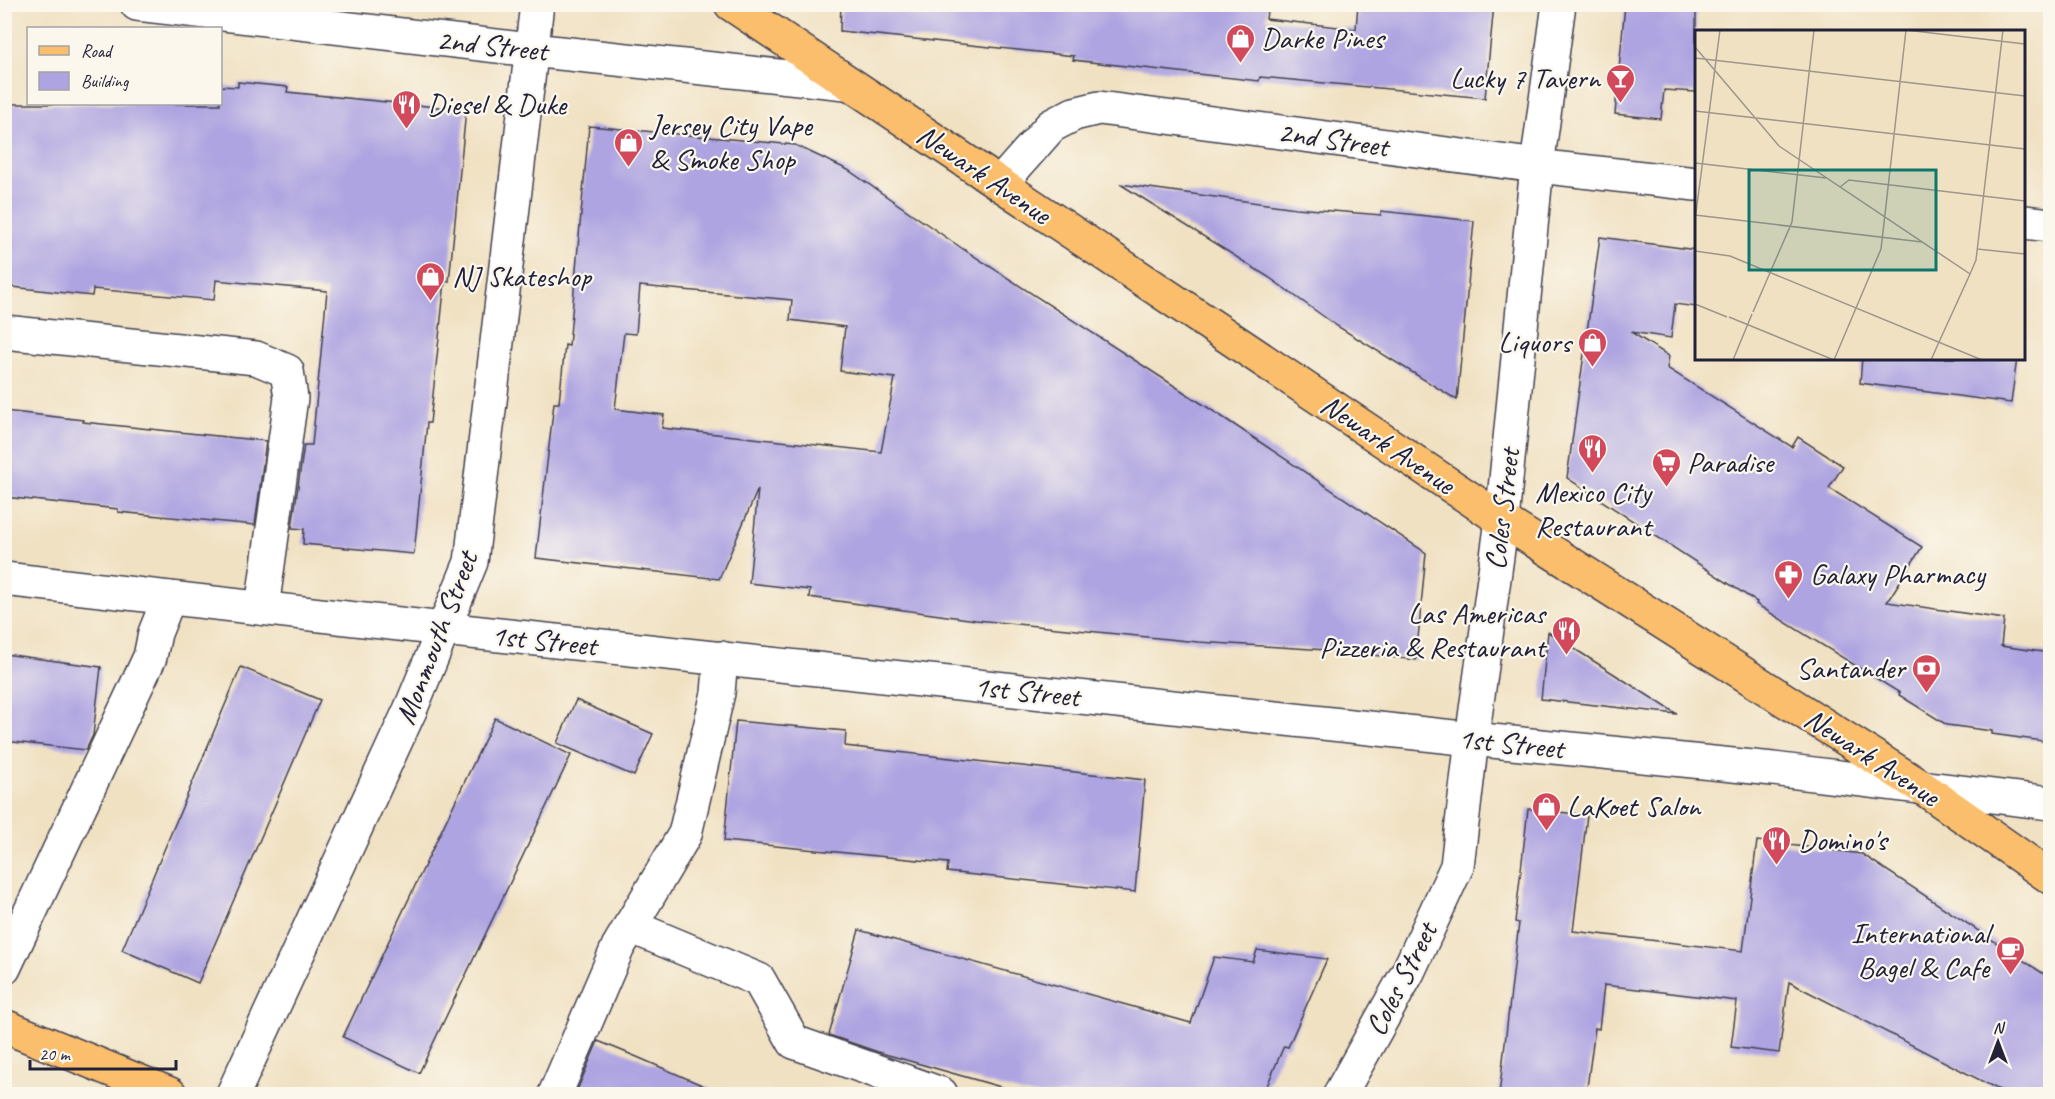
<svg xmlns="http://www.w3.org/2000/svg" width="2055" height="1099" font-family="Caveat,sans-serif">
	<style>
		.building { fill: #aea4e1; fill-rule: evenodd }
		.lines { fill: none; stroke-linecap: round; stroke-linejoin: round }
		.minor-casing { stroke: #413f4f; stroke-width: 36 }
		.major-casing { stroke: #413f4f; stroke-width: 36 }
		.minor { stroke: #fff; stroke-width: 33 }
		.major { stroke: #fabe6d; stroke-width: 33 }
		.labels { text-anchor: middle; stroke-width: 4.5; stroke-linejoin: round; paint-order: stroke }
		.poi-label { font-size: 30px; fill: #22223b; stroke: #fbf7ec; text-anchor: start }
		.street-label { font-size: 30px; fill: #22223b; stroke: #fbf7ec }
		.inset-road { fill: none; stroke: #9e958c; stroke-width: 1.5 }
		.view { fill: #0f766e; fill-opacity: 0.15; stroke: #0f766e; stroke-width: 3 }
		.inset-edge { fill: none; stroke: #22223b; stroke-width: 3 }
	</style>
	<rect width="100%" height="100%" fill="#fbf7ec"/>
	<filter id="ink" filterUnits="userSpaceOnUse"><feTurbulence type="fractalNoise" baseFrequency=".0167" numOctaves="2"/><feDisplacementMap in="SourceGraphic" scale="12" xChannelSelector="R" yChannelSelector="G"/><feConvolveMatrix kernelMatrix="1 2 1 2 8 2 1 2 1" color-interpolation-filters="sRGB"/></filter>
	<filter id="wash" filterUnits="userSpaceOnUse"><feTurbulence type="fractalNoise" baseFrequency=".008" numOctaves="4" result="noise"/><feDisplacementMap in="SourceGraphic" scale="24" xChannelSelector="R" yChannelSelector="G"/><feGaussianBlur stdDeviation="1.35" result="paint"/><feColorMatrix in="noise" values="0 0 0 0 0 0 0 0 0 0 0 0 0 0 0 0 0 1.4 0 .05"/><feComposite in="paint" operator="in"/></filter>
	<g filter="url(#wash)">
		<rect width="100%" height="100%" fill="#f0e1c2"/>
		<g id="blocks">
			<g class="building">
				<path d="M841,4H1268L1266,19L1356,29L1358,4H1494L1485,98L1260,77L1259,81L1073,60L1074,56L840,31Z"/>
				<path d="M1625,4H1696V92L1664,90L1661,119L1615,114Z"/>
				<path d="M238,82L288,87L287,92L466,110L449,282L445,281L430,423H427L414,554L303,544L304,529L292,528L304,445H312L327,291L216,280L214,300L93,289L92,296L4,286V104H220V86L238,87Z"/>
				<path d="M589,126L795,145L848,170L963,249L1224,418L1426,553L1416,660L1327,650L1198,642L976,620L809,597L810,590L749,583L758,489L719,579L536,558L554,403H559L565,345L569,346ZM640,286L792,300L790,320L845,327L840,371L895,378L881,452L662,428L664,415L615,409L624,333L636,334Z"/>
				<path d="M1120,184L1296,208L1381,215V211L1474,221L1457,400L1337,326L1270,278Z"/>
				<path d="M1600,237L1696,250V307L1675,304L1671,338L1631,332L1669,356L1667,368L1792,447L1798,437L1843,466L1829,488L1922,547L1887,602L2004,619L2001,646L2050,653V742L1992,734V731L1947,725L1899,695L1900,693L1756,604L1757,602L1567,478Z"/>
				<path d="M1862,358H2017L2011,403L1860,383Z"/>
				<path d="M4,411L83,420V422L266,441L255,525L118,512V509L4,497Z"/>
				<path d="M1548,632L1677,714L1541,699Z"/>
				<path d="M4,654L101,667L93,735L86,750L4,741Z"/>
				<path d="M241,667L320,700L198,983L122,950Z"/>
				<path d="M576,700L653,734L634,776L557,743Z"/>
				<path d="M495,718L571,755L419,1073L343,1037Z"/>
				<path d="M736,721L846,731L845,746L1145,780L1135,892L947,872L948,863L724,841Z"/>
				<path d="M1528,809L1587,815L1573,931L1743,951L1757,841L1862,854L2050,978V1095H2009L1789,982L1779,1053L1731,1047L1737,1001L1604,985L1599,1029L1595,1028L1586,1095H1499L1513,974L1519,923L1515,922Z"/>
				<path d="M859,930L1191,1023L1214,957L1253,962L1257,950L1327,959L1288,1047L1284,1046L1263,1095H1029L878,1052L829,1035Z"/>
				<path d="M598,1041L637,1057L725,1095H575Z"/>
			</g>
		</g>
	</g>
	<g filter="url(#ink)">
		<use href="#blocks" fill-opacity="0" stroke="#413f4f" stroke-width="1.5"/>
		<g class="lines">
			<defs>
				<g id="minor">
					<path d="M137,4L531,50L846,83"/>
					<path d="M1000,184L1051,126L1074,114L1099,108L1537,166L1696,184"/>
					<path d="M2024,222L2050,225"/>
					<path d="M4,332L256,358L287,371L291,398L262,608"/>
					<path d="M4,579L443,629L1472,739L1773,769L2050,803"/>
					<path d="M630,926L759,980L794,1042L941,1094"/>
					<path d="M4,968L150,657L155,633L169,598"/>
					<path d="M233,1094L411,708L471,562L537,4"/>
					<path d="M555,1094L618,947L685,834L718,693L721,658"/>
					<path d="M1340,1094L1408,972L1457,866L1472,739L1502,520L1537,166L1559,4"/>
				</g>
				<g id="major">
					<path d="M731,4L1502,520L1923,788L2050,877"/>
					<path d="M4,1026L170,1094"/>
				</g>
			</defs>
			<use href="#minor" class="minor-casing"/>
			<use href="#major" class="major-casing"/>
			<use href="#minor" class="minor"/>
			<use href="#major" class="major"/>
		</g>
	</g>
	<defs>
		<symbol id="shop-pin" viewBox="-11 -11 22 30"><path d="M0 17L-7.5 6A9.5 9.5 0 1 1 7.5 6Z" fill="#d1495b" stroke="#fbf7ec"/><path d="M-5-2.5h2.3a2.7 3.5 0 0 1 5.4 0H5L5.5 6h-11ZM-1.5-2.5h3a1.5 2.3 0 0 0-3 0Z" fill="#fff"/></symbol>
		<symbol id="bar-pin" viewBox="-11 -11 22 30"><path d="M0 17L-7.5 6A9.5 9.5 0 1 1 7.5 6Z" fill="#d1495b" stroke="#fbf7ec"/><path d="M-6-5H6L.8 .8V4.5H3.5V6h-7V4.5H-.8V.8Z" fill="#fff"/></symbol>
		<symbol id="restaurant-pin" viewBox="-11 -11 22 30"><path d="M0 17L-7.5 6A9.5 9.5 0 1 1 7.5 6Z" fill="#d1495b" stroke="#fbf7ec"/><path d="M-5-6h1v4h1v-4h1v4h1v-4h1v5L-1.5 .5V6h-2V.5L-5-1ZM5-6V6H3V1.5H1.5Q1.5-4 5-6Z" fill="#fff"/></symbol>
		<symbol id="supermarket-pin" viewBox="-11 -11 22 30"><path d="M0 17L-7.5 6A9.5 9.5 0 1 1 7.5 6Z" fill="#d1495b" stroke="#fbf7ec"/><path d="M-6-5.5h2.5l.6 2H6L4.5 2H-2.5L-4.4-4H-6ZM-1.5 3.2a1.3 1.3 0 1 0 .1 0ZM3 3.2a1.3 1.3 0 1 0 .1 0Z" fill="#fff"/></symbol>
		<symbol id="pharmacy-pin" viewBox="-11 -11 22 30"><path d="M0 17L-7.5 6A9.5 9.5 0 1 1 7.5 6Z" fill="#d1495b" stroke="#fbf7ec"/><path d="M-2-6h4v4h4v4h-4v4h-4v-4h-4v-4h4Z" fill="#fff"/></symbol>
		<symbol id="bank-pin" viewBox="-11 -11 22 30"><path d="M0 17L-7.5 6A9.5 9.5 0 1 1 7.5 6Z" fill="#d1495b" stroke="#fbf7ec"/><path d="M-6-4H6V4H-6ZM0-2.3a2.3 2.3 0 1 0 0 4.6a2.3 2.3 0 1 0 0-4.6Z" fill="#fff"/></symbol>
		<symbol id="cafe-pin" viewBox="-11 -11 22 30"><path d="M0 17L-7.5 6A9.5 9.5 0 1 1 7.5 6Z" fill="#d1495b" stroke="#fbf7ec"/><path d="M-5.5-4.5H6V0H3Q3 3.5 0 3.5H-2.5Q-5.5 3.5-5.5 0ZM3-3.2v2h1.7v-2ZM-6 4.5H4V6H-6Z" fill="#fff"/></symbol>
	</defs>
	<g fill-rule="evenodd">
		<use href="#shop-pin" x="1224" y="22" width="33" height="45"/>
		<use href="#bar-pin" x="1604" y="62" width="33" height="45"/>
		<use href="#restaurant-pin" x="390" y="88" width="33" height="45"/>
		<use href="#shop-pin" x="612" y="126" width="33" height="45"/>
		<use href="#shop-pin" x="414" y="260" width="33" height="45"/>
		<use href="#shop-pin" x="1576" y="326" width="33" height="45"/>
		<use href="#restaurant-pin" x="1576" y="432" width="33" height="45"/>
		<use href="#supermarket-pin" x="1650" y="446" width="33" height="45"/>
		<use href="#pharmacy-pin" x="1772" y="558" width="33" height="45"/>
		<use href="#restaurant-pin" x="1550" y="614" width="33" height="45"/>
		<use href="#bank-pin" x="1910" y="652" width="33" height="45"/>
		<use href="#shop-pin" x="1530" y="790" width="33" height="45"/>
		<use href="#restaurant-pin" x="1760" y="824" width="33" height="45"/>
		<use href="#cafe-pin" x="1994" y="934" width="33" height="45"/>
	</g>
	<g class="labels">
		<g class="poi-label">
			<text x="1261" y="48">Darke Pines</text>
			<text x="1600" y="88" text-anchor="end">Lucky 7 Tavern</text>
			<text x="427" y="114">Diesel &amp; Duke</text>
			<text x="650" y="135">Jersey City Vape<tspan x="650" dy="34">&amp; Smoke Shop</tspan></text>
			<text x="452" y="286">NJ Skateshop</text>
			<text x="1571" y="352" text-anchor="end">Liquors</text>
			<text x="1687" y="472">Paradise</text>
			<text x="1593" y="502" text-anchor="middle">Mexico City<tspan x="1593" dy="34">Restaurant</tspan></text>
			<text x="1810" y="584">Galaxy Pharmacy</text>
			<text x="1545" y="623" text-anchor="end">Las Americas<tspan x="1545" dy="34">Pizzeria &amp; Restaurant</tspan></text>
			<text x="1905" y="678" text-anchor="end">Santander</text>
			<text x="1567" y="816">LaKoet Salon</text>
			<text x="1798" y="850">Domino's</text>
			<text x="1989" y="943" text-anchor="end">International<tspan x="1989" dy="34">Bagel &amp; Cafe</tspan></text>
		</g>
		<g class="street-label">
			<text transform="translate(492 45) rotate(6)" y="10">2nd Street</text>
			<text transform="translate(1333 139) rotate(8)" y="10">2nd Street</text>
			<text transform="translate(984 174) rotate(34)" y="10">Newark Avenue</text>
			<text transform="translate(1388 444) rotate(34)" y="10">Newark Avenue</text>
			<text transform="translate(1502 509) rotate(-83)" y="10">Coles Street</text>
			<text transform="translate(436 638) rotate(-69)" y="10">Monmouth Street</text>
			<text transform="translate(544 640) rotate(6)" y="10">1st Street</text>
			<text transform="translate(1027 691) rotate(6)" y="10">1st Street</text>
			<text transform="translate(1511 743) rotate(6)" y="10">1st Street</text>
			<text transform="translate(1872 757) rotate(33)" y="10">Newark Avenue</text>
			<text transform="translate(1401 979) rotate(-63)" y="10">Coles Street</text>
		</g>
	</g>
	<g transform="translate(1695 30)">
		<rect width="330" height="330" fill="#f0e1c2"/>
		<path class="inset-road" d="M211,0L330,14M0,17L84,116L275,244L244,312M0,28L330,66M0,81L330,119M0,133L131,148M145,157L154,150L330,171M0,185L227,212M0,190L25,0M282,219L330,224M0,221L35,226L287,330M275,244L281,230L308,0M0,274L32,287M58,282L97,192L119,0M34,287L139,330M38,330L57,284M139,330L186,219L211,0M236,330L244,312"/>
		<path class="view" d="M54,140H241V240H54Z"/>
		<rect width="330" height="330" class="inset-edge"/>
	</g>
	<rect width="2055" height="1099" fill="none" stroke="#fbf7ec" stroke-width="24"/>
	<rect x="27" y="27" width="195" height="78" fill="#fbf7ec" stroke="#a4a2a5" stroke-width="1.5"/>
	<rect x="39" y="46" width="30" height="9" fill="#fabe6d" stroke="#a4a2a5" stroke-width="1.5"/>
	<text x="81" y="57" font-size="18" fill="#22223b">Road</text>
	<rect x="39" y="72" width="30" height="18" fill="#aea4e1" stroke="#a4a2a5" stroke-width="1.5"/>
	<text x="81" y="87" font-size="18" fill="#22223b">Building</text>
	<g transform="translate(1998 1042)" stroke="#fbf7ec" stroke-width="4.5" paint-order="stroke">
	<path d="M0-4.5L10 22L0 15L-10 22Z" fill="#22223b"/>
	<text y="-9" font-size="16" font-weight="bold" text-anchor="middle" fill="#22223b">N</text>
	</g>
	<path d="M30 1060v9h146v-9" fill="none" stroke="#22223b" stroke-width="3"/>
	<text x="39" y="1060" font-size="18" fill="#22223b" stroke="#fbf7ec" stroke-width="4.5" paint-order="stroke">20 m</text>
</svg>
